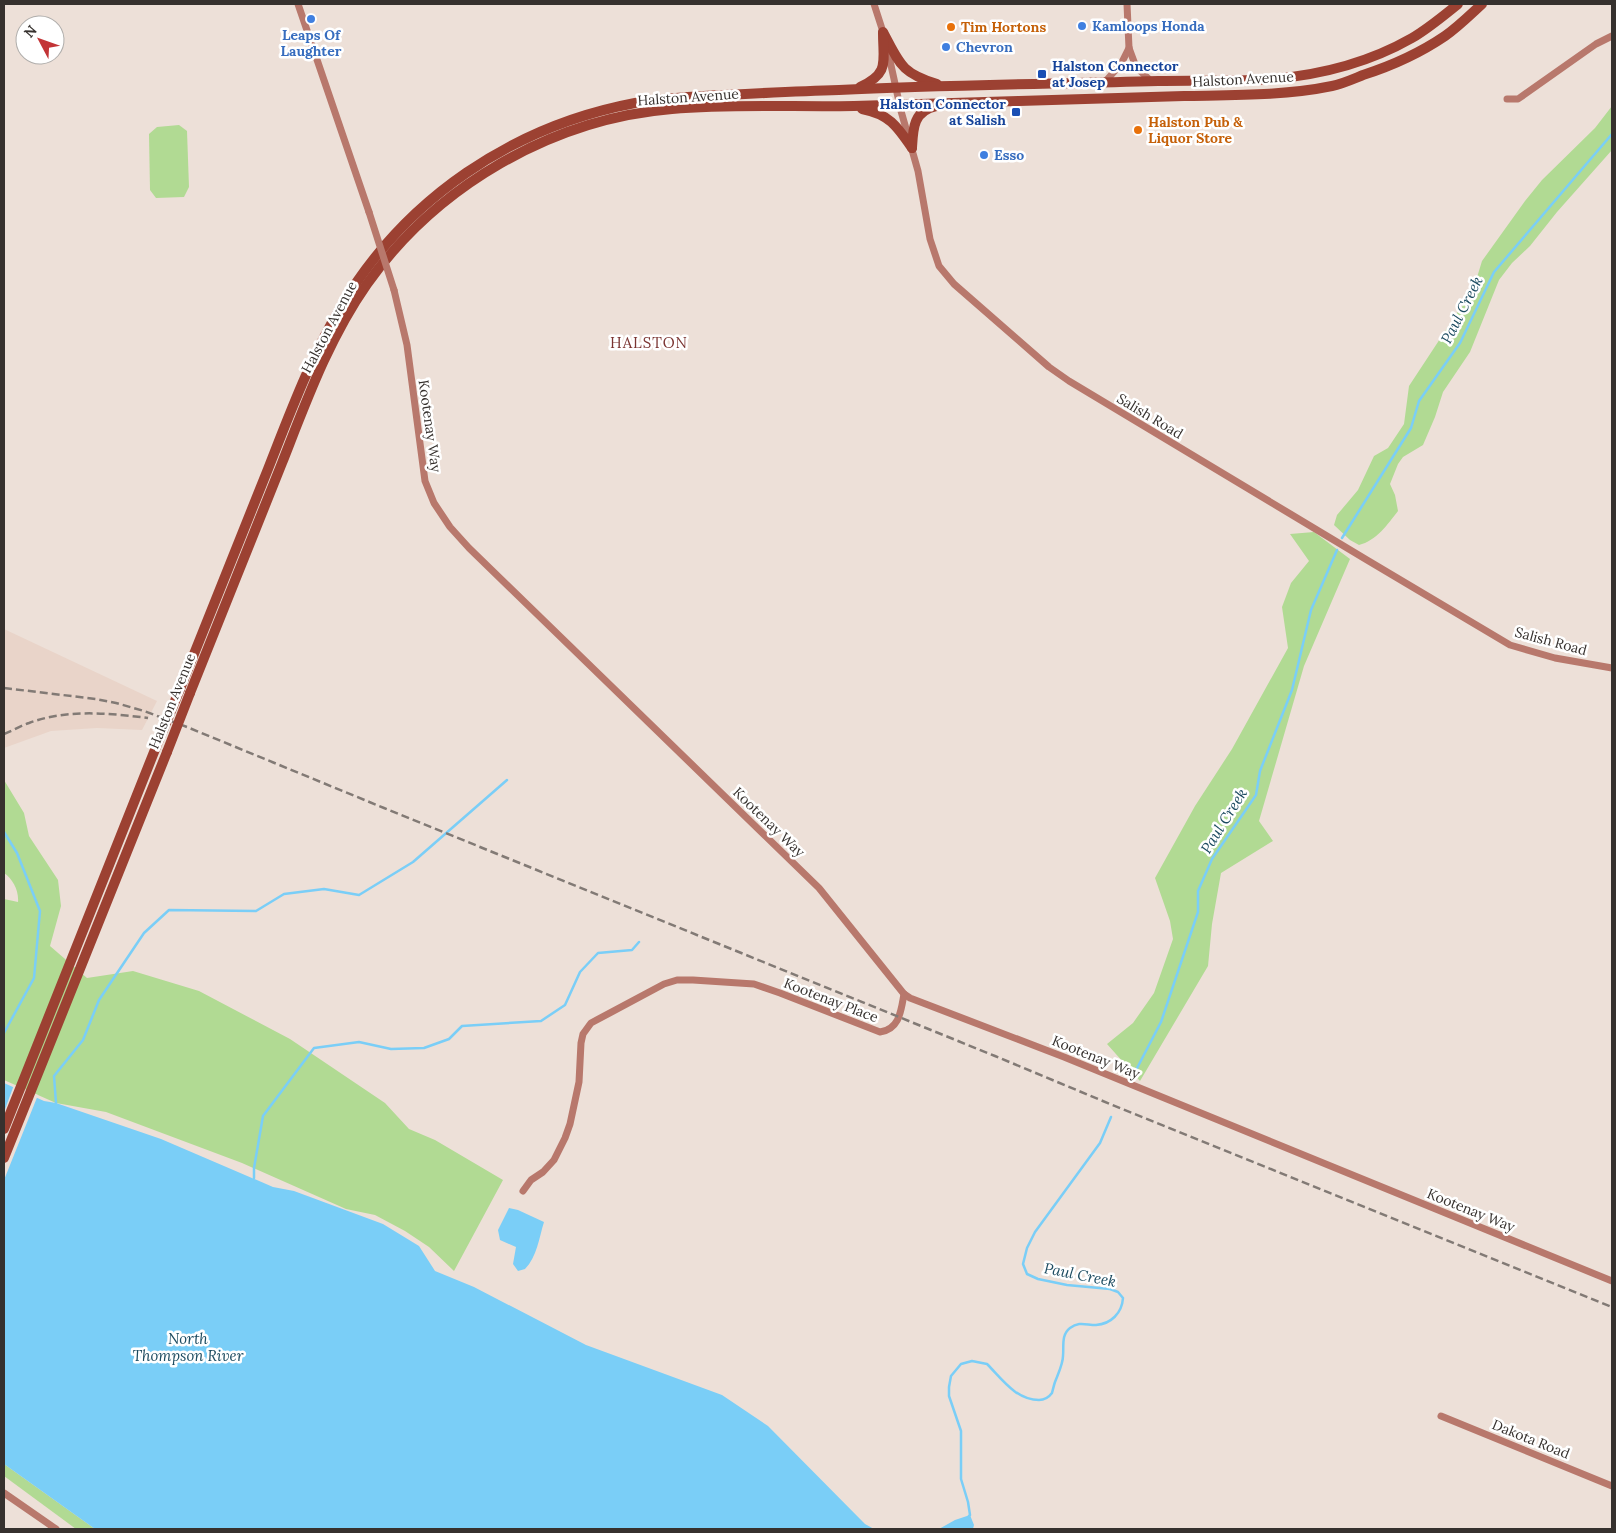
<svg xmlns="http://www.w3.org/2000/svg" width="1616" height="1533" font-family="Lora,serif">
	<style>
		.built { fill: #e9d4c9 }
		.green { fill: #b1da93 }
		.water { fill: #7acef7 }
		.pier { fill: #ede0d8 }
		.lines { fill: none; stroke-linecap: round; stroke-linejoin: round }
		.stream { stroke: #7acef7; stroke-width: 2.5 }
		.street { stroke: #b8786c; stroke-width: 7 }
		.secondary { stroke: #9c4132; stroke-width: 10 }
		.rail { stroke: #827a75; stroke-width: 2.5; stroke-dasharray: 8 4; stroke-linecap: butt }
		.street-bridge { stroke: #b8786c; stroke-width: 7 }
		.secondary-bridge { stroke: #9c4132; stroke-width: 10 }
		.shop-dot { fill: #3f7fe0; stroke: #fff; stroke-width: 2 }
		.food-dot { fill: #e8710a; stroke: #fff; stroke-width: 2 }
		.transit-dot { fill: #1a4fb4; stroke: #fff; stroke-width: 2 }
		.labels { text-anchor: middle; stroke-width: 5; stroke-linejoin: round; paint-order: stroke }
		.shop-label { font-size: 14px; font-weight: bold; fill: #366cbe; stroke: #fff; text-anchor: start }
		.food-label { font-size: 14px; font-weight: bold; fill: #c56008; stroke: #fff; text-anchor: start }
		.transit-label { font-size: 14px; font-weight: bold; fill: #164399; stroke: #fff; text-anchor: start }
		.street-label { font-size: 14px; fill: #36312e; stroke: #fff }
		.water-label { font-size: 15px; font-style: italic; fill: #1c4b60; stroke: #fff }
		.neighbourhood-label { font-size: 15px; letter-spacing: 1px; fill: #7a3330; stroke: #fff }
	</style>
	<rect width="100%" height="100%" fill="#ede0d8"/>
	<path class="built" d="M4,629L157,701L142,730L97,728L51,731L4,748Z"/>
	<g class="green">
		<path d="M1612,106V150L1557,212L1530,246L1512,263L1499,280L1470,352L1443,392L1435,417L1423,445L1403,457L1398,464L1390,484L1395,495L1398,511C1388,524 1376,541 1359,545L1350,540L1334,525L1337,515L1358,490L1374,456L1388,448L1404,424L1409,386L1459,310L1471,297L1482,261L1525,201L1542,180L1595,128Z"/>
		<path d="M179,125L187,131L189,187L184,197L156,198L150,190L149,134L157,127Z"/>
		<path d="M1314,532L1350,559L1304,666L1259,821L1273,841L1221,873L1212,924L1208,966L1140,1081L1107,1044L1133,1023L1154,993L1173,939L1170,921L1155,878L1195,806L1232,749L1288,648L1282,607L1291,583L1309,561L1290,534Z"/>
		<path d="M4,780L24,813L29,836L58,880L61,906L50,946L87,978L133,971L199,991L290,1039L385,1103L409,1129L435,1140L503,1180L454,1271L429,1247L405,1231L375,1215L346,1209L242,1163L106,1112L56,1103L4,1080V899L18,902C19,891 13,879 4,873Z"/>
		<path d="M4,1464L95,1529H76L4,1476Z"/>
	</g>
	<g class="water">
		<path d="M4,1083L44,1101L56,1103L161,1139L273,1187L294,1191L383,1224L419,1246L435,1271L474,1287L586,1345L722,1395L768,1426L865,1524L874,1529H95L4,1464Z"/>
		<path d="M509,1208L518,1210L544,1222C539,1238 537,1257 525,1269L518,1271L513,1264L516,1247L500,1240L498,1230Z"/>
		<path d="M970,1515L974,1525L973,1529H939L955,1520Z"/>
	</g>
	<path class="pier" d="M14,1085L38,1095L4,1180V1112Z"/>
	<g class="lines">
		<g class="stream">
			<path d="M1342,538L1411,428L1419,401L1460,343L1494,272L1612,134"/>
			<path d="M4,832L17,853L40,911L34,978L4,1033"/>
			<path d="M1135,1072L1161,1022L1198,912V891L1212,859L1256,795L1260,771L1292,690L1311,610L1337,550"/>
			<path d="M56,1103L54,1076L83,1040L99,1000L144,933L169,910L256,911L284,894L324,889L359,895L413,862L507,780"/>
			<path d="M254,1178V1168L263,1116L314,1048L359,1042L391,1049L424,1048L449,1039L462,1026L541,1021L565,1005L580,972L598,953L632,950L639,942"/>
			<path d="M969,1516L970,1515L968,1502L961,1479V1431L949,1396V1387L951,1376L961,1364L972,1361L987,1364C1002,1379 1016,1400 1039,1400C1044,1400 1049,1397 1052,1393C1053,1389 1054,1385 1055,1382C1058,1374 1063,1364 1063,1356C1064,1346 1061,1335 1070,1328C1079,1321 1086,1325 1096,1325C1111,1324 1122,1313 1123,1298L1118,1292L1110,1289L1067,1285L1038,1279L1027,1274L1023,1264L1027,1248L1035,1232L1100,1143L1111,1117"/>
		</g>
		<g class="street">
			<path d="M298,4L369,212"/>
			<path d="M874,4L884,35"/>
			<path d="M1127,4L1129,48L1136,67L1151,81"/>
			<path d="M887,47L901,111L918,171L930,239L939,266L954,284L1049,367L1069,381L1367,560L1510,645L1555,658L1612,668"/>
			<path d="M1104,83L1121,64L1129,48"/>
			<path d="M1507,99H1518L1596,44L1612,36"/>
			<path d="M394,290L407,345L425,481L434,503L450,527L469,548L819,888L904,994L910,998L1064,1057L1612,1281"/>
			<path d="M523,1191L531,1180L543,1172L554,1160L565,1138L570,1124L579,1082L581,1043L583,1034L591,1023L664,984L677,980H693L754,984L780,993L880,1032C900,1029 901,1010 904,994"/>
			<path d="M1441,1416L1612,1486"/>
			<path d="M4,1493L56,1529"/>
		</g>
		<g class="secondary">
			<path d="M883,32C900,64 901,73 937,84"/>
			<path d="M860,87C890,73 883,62 883,33"/>
			<path d="M862,109C889,114 897,126 912,148"/>
			<path d="M912,148C913,129 913,111 936,106"/>
			<path d="M180,689C209,615 239,542 268,469C290,413 311,356 342,305C406,198 513,126 635,103C665,98 695,96 725,95C763,93 801,91 839,90C945,85 1051,84 1158,81C1196,80 1234,82 1272,79C1320,75 1370,62 1412,38C1429,28 1443,16 1458,4"/>
			<path d="M190,693C221,616 251,540 282,463C306,402 329,338 367,284C437,186 551,119 672,109C733,104 793,107 854,106C964,103 1074,99 1184,96C1232,95 1284,96 1332,86C1342,84 1353,79 1363,75C1391,66 1420,53 1445,36C1458,27 1470,15 1482,4"/>
			<path d="M4,1129L156,747"/>
			<path d="M4,1158L167,752"/>
		</g>
		<g class="rail">
			<path d="M4,688L96,699L116,703L144,711L187,727L384,808L995,1056L1110,1104L1612,1307"/>
			<path d="M4,734C12,731 20,726 29,723C66,709 109,713 148,718"/>
		</g>
		<path class="street-bridge" d="M369,212L394,290"/>
		<g class="secondary-bridge">
			<path d="M156,747L180,689"/>
			<path d="M167,752L190,693"/>
		</g>
	</g>
	<g class="shop-dot">
		<circle cx="311" cy="19" r="5"/>
		<circle cx="1082" cy="26" r="5"/>
		<circle cx="946" cy="47" r="5"/>
		<circle cx="984" cy="155" r="5"/>
	</g>
	<g class="food-dot">
		<circle cx="951" cy="27" r="5"/>
		<circle cx="1138" cy="130" r="5"/>
	</g>
	<g class="transit-dot">
		<rect x="1037" y="69" width="10" height="10" rx="2.5"/>
		<rect x="1011" y="107" width="10" height="10" rx="2.5"/>
	</g>
	<g class="labels">
		<g class="shop-label">
			<text x="1092" y="31">Kamloops Honda</text>
			<text x="311" y="40" text-anchor="middle">Leaps Of<tspan x="311" dy="16">Laughter</tspan></text>
			<text x="956" y="52">Chevron</text>
			<text x="994" y="160">Esso</text>
		</g>
		<g class="food-label">
			<text x="961" y="32">Tim Hortons</text>
			<text x="1148" y="127">Halston Pub &amp;<tspan x="1148" dy="16">Liquor Store</tspan></text>
		</g>
		<g class="transit-label">
			<text x="1052" y="71">Halston Connector<tspan x="1052" dy="16">at Josep</tspan></text>
			<text x="1006" y="109" text-anchor="end">Halston Connector<tspan x="1006" dy="16">at Salish</tspan></text>
		</g>
		<g class="street-label">
			<text transform="translate(1243 79) rotate(-3)" y="5">Halston Avenue</text>
			<text transform="translate(688 97) rotate(-4)" y="5">Halston Avenue</text>
			<text transform="translate(329 327) rotate(-62)" y="5">Halston Avenue</text>
			<text transform="translate(1150 416) rotate(31)" y="5">Salish Road</text>
			<text transform="translate(430 426) rotate(82)" y="5">Kootenay Way</text>
			<text transform="translate(1551 641) rotate(15)" y="5">Salish Road</text>
			<text transform="translate(172 701) rotate(-68)" y="5">Halston Avenue</text>
			<text transform="translate(769 822) rotate(44)" y="5">Kootenay Way</text>
			<text transform="translate(831 1000) rotate(21)" y="5">Kootenay Place</text>
			<text transform="translate(1096 1057) rotate(22)" y="5">Kootenay Way</text>
			<text transform="translate(1471 1210) rotate(22)" y="5">Kootenay Way</text>
			<text transform="translate(1531 1439) rotate(22)" y="5">Dakota Road</text>
		</g>
		<g class="water-label">
			<text transform="translate(1462 310) rotate(-63)" y="5">Paul Creek</text>
			<text transform="translate(1224 821) rotate(-58)" y="5">Paul Creek</text>
			<text transform="translate(1080 1275) rotate(11)" y="5">Paul Creek</text>
			<text x="188" y="1344">North<tspan x="188" dy="17">Thompson River</tspan></text>
		</g>
		<g class="neighbourhood-label">
			<text x="649" y="348">HALSTON</text>
		</g>
	</g>
	<rect width="1616" height="1533" fill="none" stroke="#36312e" stroke-width="10"/>
	<g transform="translate(40 40) rotate(311)"><circle r="24" fill="#ffffff" stroke="#afadab"/>
	<path d="M0-4L9 19L0 12L-9 19Z" fill="#c33436"/>
	<text y="-8" font-size="14" font-weight="bold" text-anchor="middle" fill="#36312e">N</text>
	</g>
</svg>
